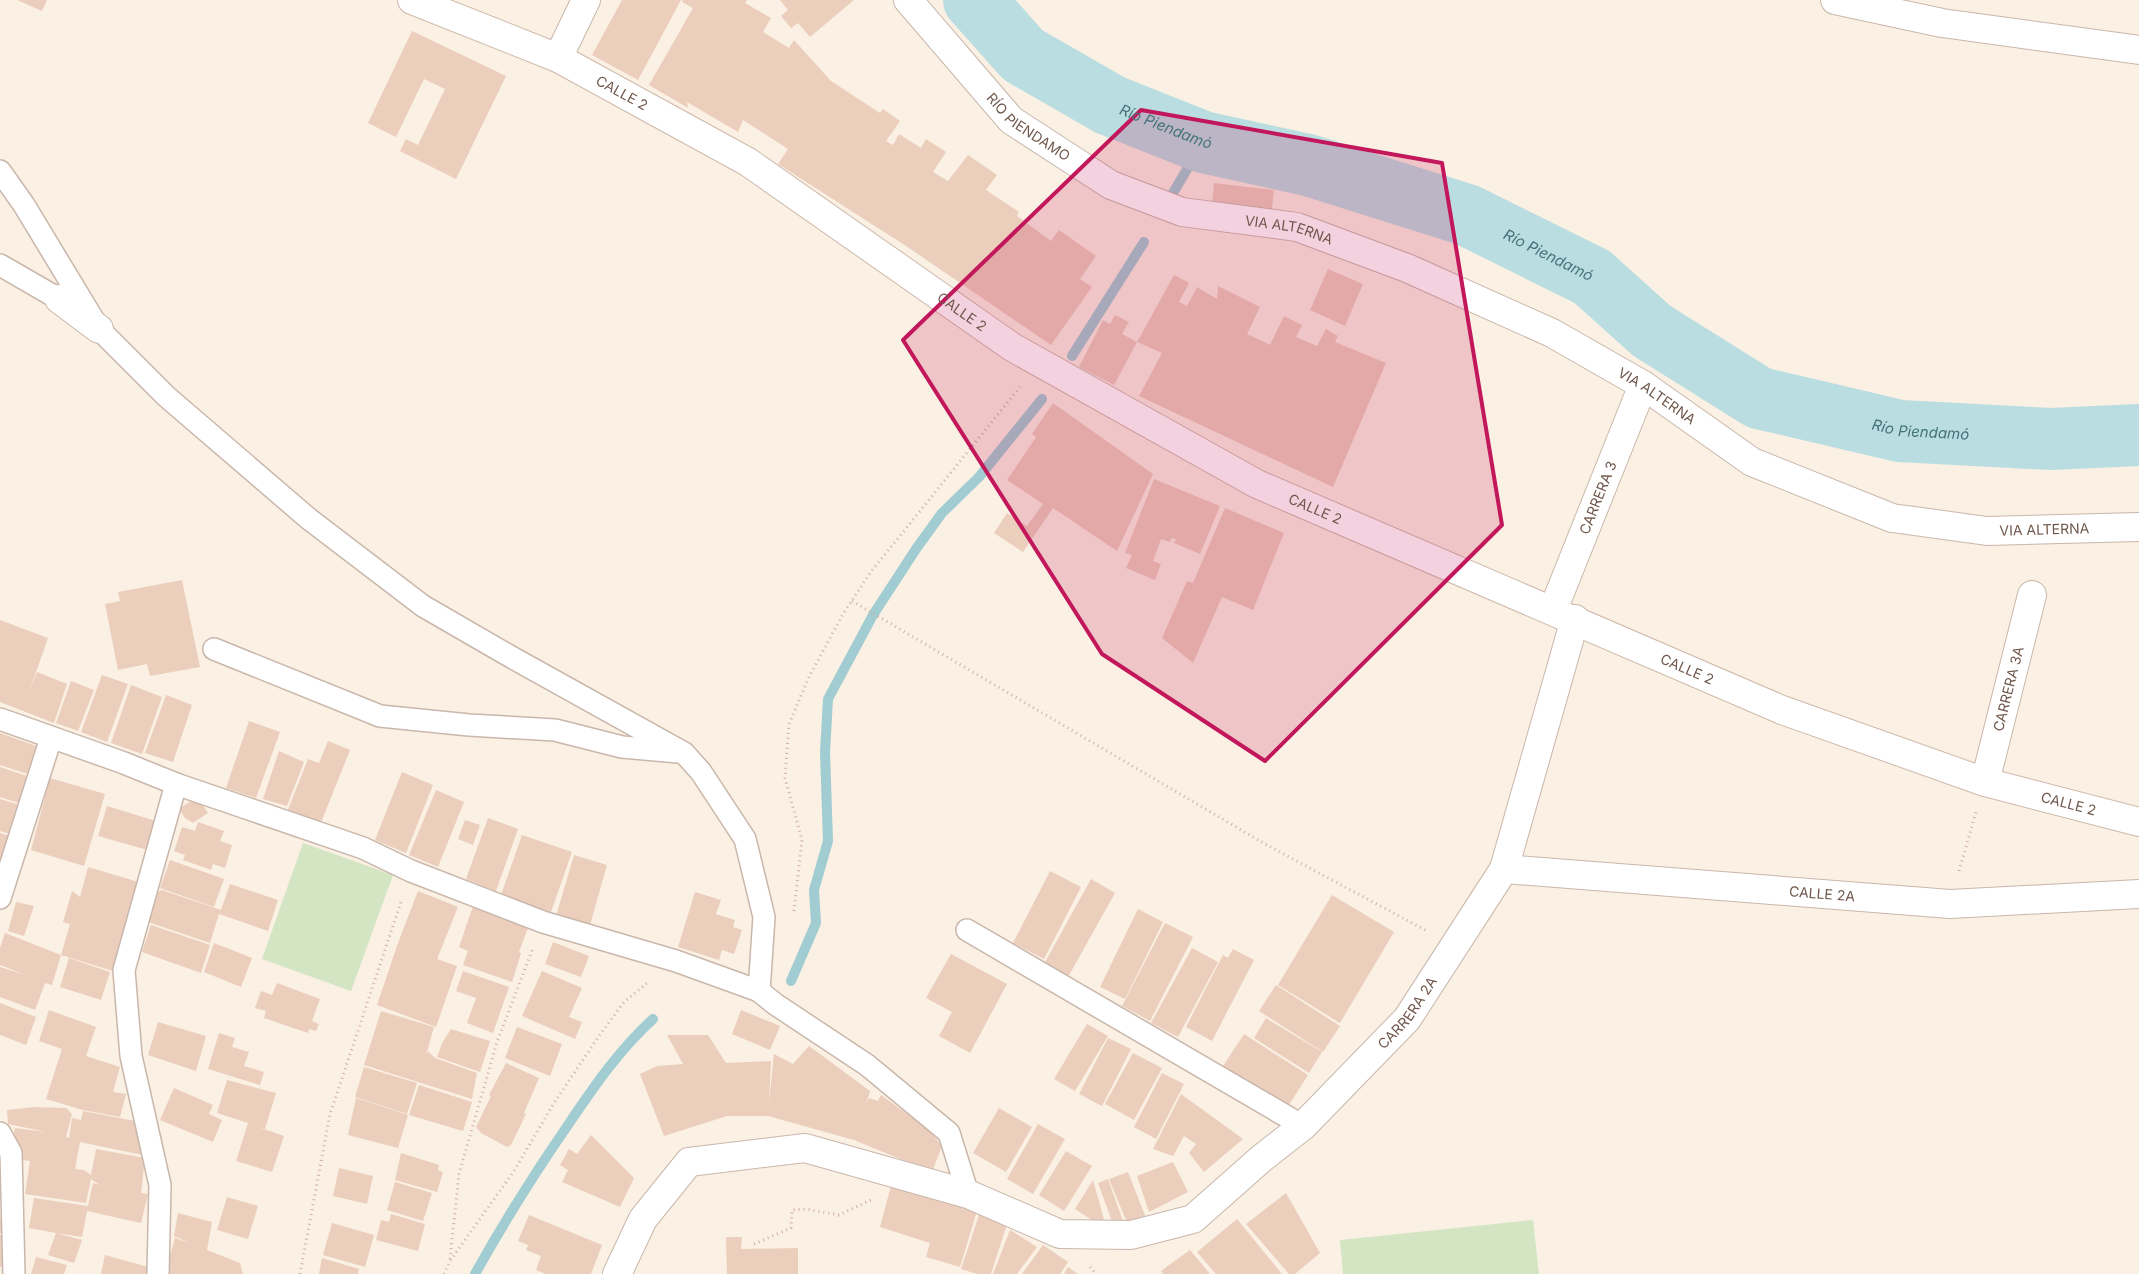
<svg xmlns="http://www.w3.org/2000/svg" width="2139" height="1274" font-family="Inter,sans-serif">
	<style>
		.green { fill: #d3e5c3 }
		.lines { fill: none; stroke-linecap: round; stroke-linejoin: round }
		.stream { stroke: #a1ccd1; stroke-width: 10 }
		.river { stroke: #badde1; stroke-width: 62 }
		.building { fill: #eccebd }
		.lane-casing { stroke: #c9b7ab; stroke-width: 24 }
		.street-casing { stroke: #c9b7ab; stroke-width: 30 }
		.secondary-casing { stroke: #ceb9ab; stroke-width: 30 }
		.path { stroke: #d1b1a1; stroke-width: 3; stroke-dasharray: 1 4; stroke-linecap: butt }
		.lane { stroke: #fff; stroke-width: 21 }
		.street { stroke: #fff; stroke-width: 28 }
		.secondary { stroke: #fff; stroke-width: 28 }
		.marked { fill: #c2185b; fill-opacity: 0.2; stroke: #c2185b; stroke-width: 4; stroke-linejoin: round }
		.labels { text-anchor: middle; stroke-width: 4; stroke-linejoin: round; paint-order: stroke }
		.street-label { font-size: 14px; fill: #6f574c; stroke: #fdf4e9 }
		.water-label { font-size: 15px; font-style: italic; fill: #45737a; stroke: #fdf4e9 }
	</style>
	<rect width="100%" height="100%" fill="#faf0e3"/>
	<g class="green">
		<path d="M303,843L393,875L351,991L262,959Z"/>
		<path d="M1533,1220L1539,1274H1343L1340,1240Z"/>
	</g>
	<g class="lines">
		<g class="stream">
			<path d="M1173,193L1203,142"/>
			<path d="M1072,356L1144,242"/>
			<path d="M791,981L816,923L814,890L828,841L825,752L828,699L873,615L916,549L942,513L979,477L1042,399"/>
			<path d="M475,1274C504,1222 536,1171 570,1122C595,1085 620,1049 653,1019"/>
		</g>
		<path class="river" id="s1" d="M974,0L1023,55L1110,105L1203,142L1308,165L1467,215L1592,277L1652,331L1759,398L1900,431L2051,439L2139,435"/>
	</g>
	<g class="building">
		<path d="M17,0H47L42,11Z"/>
		<path d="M622,0H681L638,80L592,55Z"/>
		<path d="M683,0H747L745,3L771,18L763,32L789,48L794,40L831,81L880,113L883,109L900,121L886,141L893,145L899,134L921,148L926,139L946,152L933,172L948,181L968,155L997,175L986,190L1019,212L1017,216L1051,241L1059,230L1096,256L1080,279L1092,287L1051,345L906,246L778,164L788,149L743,120L738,132L687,102L688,108L649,85L693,8L682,2Z"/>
		<path d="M780,0H854L810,37L798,23L791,28L781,16L788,10Z"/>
		<path d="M412,31L506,76L456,179L400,151L406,139L418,145L445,89L424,79L396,137L368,123Z"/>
		<path d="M1214,183L1274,190L1270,225L1211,219Z"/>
		<path d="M1328,269L1363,284L1345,326L1310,310Z"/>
		<path d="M1174,275L1189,283L1179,302L1187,306L1197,287L1217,299L1218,286L1260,307L1247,334L1270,345L1284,316L1302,325L1296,337L1317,346L1326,329L1338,336L1335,342L1386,363L1333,487L1139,396L1162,353L1137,342Z"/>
		<path d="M1115,315L1129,322L1122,334L1137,342L1114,385L1079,367L1103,320L1110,324Z"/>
		<path d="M1053,403L1153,474L1117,551L1053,508L1023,552L994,533L1007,513L1027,526L1043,504L1007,480L1036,437L1032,434Z"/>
		<path d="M1154,479L1220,506L1200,554L1174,543L1176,539L1172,538L1170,542L1161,539L1153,561L1161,564L1155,580L1126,568L1132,555L1125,553Z"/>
		<path d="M1225,508L1284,533L1253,610L1222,597L1193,663L1162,638L1187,581L1193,583Z"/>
		<path d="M182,580L200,667L150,676L147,664L118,670L105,604L120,601L118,592Z"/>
		<path d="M0,620L48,638L28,695L37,672L67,684L54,723L0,702Z"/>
		<path d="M102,675L128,684L107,742L81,732Z"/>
		<path d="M71,681L94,690L78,731L56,723Z"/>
		<path d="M131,685L162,697L142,754L111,743Z"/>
		<path d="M166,695L192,705L173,762L145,753Z"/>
		<path d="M249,721L280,732L256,798L226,788Z"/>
		<path d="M0,733L36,746L28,774L0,765Z"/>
		<path d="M328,741L350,750L320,825L287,812L308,759L319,763Z"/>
		<path d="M279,751L304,762L287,806L263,799Z"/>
		<path d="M0,767L27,776L19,803L0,797Z"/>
		<path d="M402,772L433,785L406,853L375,840Z"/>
		<path d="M50,778L105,794L84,866L31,850Z"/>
		<path d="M436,790L464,802L438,867L409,855Z"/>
		<path d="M197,797L208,813L193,823L185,818L179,809Z"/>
		<path d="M0,799L20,805L10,834L0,831Z"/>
		<path d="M107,806L159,822L151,851L98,836Z"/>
		<path d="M488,818L518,829L496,891L466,879Z"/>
		<path d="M465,820L480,825L473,845L458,839Z"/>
		<path d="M198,822L224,831L220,841L232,845L225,868L213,864L211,870L183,860L185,855L174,851L182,827L195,831Z"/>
		<path d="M0,833L12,837L0,868Z"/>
		<path d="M522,835L572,852L551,912L501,895Z"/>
		<path d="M574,855L607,865L590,925L556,916Z"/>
		<path d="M170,860L224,879L214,907L160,888Z"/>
		<path d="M88,867L142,883L113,971L61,955L70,924L63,922L72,891L80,897Z"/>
		<path d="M1050,871L1081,887L1044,959L1013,943Z"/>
		<path d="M1091,879L1115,893L1068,977L1044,964Z"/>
		<path d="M230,884L278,900L268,931L219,914L210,943L148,922L158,892L162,890L221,910Z"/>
		<path d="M418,891L458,907L437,959L457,966L436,1027L377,1005L398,943Z"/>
		<path d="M695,892L721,900L716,914L735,920L733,927L742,930L734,954L722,950L719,960L678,947Z"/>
		<path d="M1332,895L1394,932L1340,1023L1278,985Z"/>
		<path d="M16,902L34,906L24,936L8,931Z"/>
		<path d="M473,906L529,925L519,952L521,953L512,982L463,965L468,951L459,947Z"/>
		<path d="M1138,909L1163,922L1125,999L1100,987Z"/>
		<path d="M1165,923L1193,937L1150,1021L1122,1006Z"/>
		<path d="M151,925L210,945L201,973L142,952Z"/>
		<path d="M5,933L61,955L52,985L45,983L35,1010L0,997V967L26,975L0,965V948Z"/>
		<path d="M553,942L589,956L581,977L545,964Z"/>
		<path d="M214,943L252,958L241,987L204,972Z"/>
		<path d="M1192,948L1218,962L1178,1037L1151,1023Z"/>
		<path d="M1233,949L1254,960L1212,1041L1186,1027L1223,955L1228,958Z"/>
		<path d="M951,954L1007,984L970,1053L939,1036L952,1012L926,998Z"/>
		<path d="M69,958L110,972L101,1000L60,987Z"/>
		<path d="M463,971L509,987L493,1033L467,1023L476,998L456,991Z"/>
		<path d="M542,971L582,988L569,1017L582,1022L575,1039L522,1016Z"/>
		<path d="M277,983L320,999L312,1021L319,1024L316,1031L309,1029L308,1033L264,1018L266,1011L255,1008L261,991L272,995Z"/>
		<path d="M1276,985L1340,1026L1323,1052L1259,1011Z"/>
		<path d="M0,1003L36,1017L26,1045L0,1035Z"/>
		<path d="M49,1010L96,1027L86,1056L120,1067L113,1092L126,1094L120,1117L83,1110L46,1099L62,1049L39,1041Z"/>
		<path d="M741,1010L780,1026L770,1050L732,1034Z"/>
		<path d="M381,1011L434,1027L426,1055L428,1051L435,1058L477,1073L472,1099L364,1065Z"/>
		<path d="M1266,1018L1322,1052L1309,1073L1254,1038Z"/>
		<path d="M158,1022L206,1036L196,1071L148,1055Z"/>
		<path d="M1087,1024L1108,1036L1075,1091L1054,1079Z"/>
		<path d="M517,1027L562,1044L550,1076L505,1058Z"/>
		<path d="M451,1029L490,1041L480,1072L437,1057L442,1043Z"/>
		<path d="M219,1033L235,1038L232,1047L249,1052L244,1066L264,1072L260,1085L208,1069Z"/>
		<path d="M1244,1034L1308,1075L1287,1108L1223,1066Z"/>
		<path d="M667,1035H708L726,1063L771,1061L769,1102L774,1054L793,1064L809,1046L870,1091L866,1104L869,1098L878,1101L881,1095L928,1129L942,1146L932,1172L854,1140L768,1116H727L664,1136L640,1074L657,1066L683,1064Z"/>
		<path d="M1108,1038L1131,1049L1102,1106L1079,1094Z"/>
		<path d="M1133,1053L1162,1068L1134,1120L1105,1104Z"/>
		<path d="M506,1063L539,1078L524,1113L526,1114L511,1145L507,1147L481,1133L476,1127L491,1096L489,1095Z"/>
		<path d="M364,1067L417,1083L407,1114L355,1097Z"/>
		<path d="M1162,1073L1184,1084L1156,1139L1134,1127Z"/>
		<path d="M227,1080L276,1093L265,1129L255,1126L284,1136L272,1172L236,1161L248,1123L217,1113Z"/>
		<path d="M419,1085L472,1102L463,1131L409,1115Z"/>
		<path d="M174,1088L213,1105L209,1114L222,1120L213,1142L160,1120Z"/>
		<path d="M1181,1094L1243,1139L1204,1172L1189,1153L1196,1144L1184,1136L1173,1156L1153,1149Z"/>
		<path d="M356,1098L408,1115L398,1148L348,1135Z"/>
		<path d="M34,1107L66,1108L72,1114L66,1137L69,1138L72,1118L81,1120L83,1111L135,1121L147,1156L80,1142L75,1169L84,1170L91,1175L96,1149L145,1158L141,1193L148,1194L141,1223L87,1211L82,1237L56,1233L82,1240L74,1263L48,1255L56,1233L29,1228L34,1198L88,1206L93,1183L100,1185L91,1179L86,1203L25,1194L30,1161L21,1160L12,1144L15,1128L46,1132L8,1124L7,1110Z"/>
		<path d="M999,1108L1032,1127L1006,1172L973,1153Z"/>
		<path d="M1038,1124L1065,1139L1033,1194L1007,1179Z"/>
		<path d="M591,1135L634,1178L620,1207L562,1182L568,1170L560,1165L569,1149L577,1154Z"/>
		<path d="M1066,1151L1092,1166L1064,1211L1039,1195Z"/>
		<path d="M401,1153L439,1165L438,1170L443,1172L437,1192L395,1180Z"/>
		<path d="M1173,1162L1188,1192L1149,1212L1137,1176Z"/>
		<path d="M339,1168L373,1176L367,1204L333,1196Z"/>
		<path d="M1128,1172L1146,1218L1128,1225L1109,1179Z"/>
		<path d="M1108,1179L1123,1221L1113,1224L1098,1183Z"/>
		<path d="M1093,1180L1107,1230L1075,1209Z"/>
		<path d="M395,1182L432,1193L423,1221L387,1210Z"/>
		<path d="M891,1186L977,1211L960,1267L926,1257L930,1243L880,1227Z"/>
		<path d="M1286,1193L1320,1253L1295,1274H1289L1246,1224Z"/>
		<path d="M227,1197L258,1206L248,1239L217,1230Z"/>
		<path d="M980,1212L1008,1221L991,1274H977L961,1269Z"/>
		<path d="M178,1213L212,1222L207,1250L240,1263L243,1274H165L175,1238L190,1243L174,1236Z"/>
		<path d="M391,1214L425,1224L418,1251L376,1240L381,1220L389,1222Z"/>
		<path d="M529,1215L602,1245L591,1274H546L536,1270L541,1256L526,1250L528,1245L518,1241Z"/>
		<rect x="0" y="1219" width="2" height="14"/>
		<path d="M1237,1219L1282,1274H1216L1197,1252Z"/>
		<path d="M332,1223L374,1235L365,1267L323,1255Z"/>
		<path d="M1010,1230L1037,1247L1017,1274H993Z"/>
		<path d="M0,1235H3L2,1267H0Z"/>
		<path d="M726,1237H742L741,1249L798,1248V1274H727Z"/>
		<path d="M1043,1245L1068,1262L1060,1274H1022Z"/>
		<path d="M1190,1250L1210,1274H1163L1161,1271Z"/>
		<path d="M105,1255L148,1267L147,1274H101Z"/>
		<path d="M36,1257L67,1265L64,1274H31Z"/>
		<path d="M322,1258L359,1269L358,1274H319Z"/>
		<path d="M1068,1267L1078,1274H1064Z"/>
	</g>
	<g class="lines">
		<defs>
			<g id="lane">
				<path d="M0,171L24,205L99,329L167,397L309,519L423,606L513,658L684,753L701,772L745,839L764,917L759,991"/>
				<path d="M0,265L59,299"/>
				<path d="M214,649L380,716L469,725L555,730L622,747L678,752"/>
				<path d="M0,719L124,763L176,784L363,848L411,871L543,922L676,961L759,991L775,1004L867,1065L949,1133L968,1194"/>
				<path d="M0,898L51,738"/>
				<path d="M967,930L1303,1126"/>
				<path d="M0,1133L11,1153L14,1274"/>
				<path d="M158,1274L160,1185L131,1056L124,970L176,784"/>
			</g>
			<g id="street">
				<path id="s2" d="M908,0L1011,120L1111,185L1182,212L1297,227L1407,268L1552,333L1643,385L1752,462L1892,518L1987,531L2139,527"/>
				<path d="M1835,0L1942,23L2139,50"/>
				<path d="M558,58L586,0"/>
				<path d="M59,299L99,329"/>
				<path id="s3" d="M1553,610L1643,385"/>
				<path id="s4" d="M1985,782L2032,595"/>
				<path id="s5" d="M1504,869L1950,904L2139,894"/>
				<path id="s6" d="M617,1274L643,1219L689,1162L805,1148L968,1194L1060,1234L1131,1235L1193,1219L1262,1158L1303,1126L1407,1019L1504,869L1575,619"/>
			</g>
			<g id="secondary">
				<path id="s7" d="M412,0L558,58L748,162L1012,347L1257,484L1782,710L1985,782L2139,822"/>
			</g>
		</defs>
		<use href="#lane" class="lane-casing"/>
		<use href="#street" class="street-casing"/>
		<use href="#secondary" class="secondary-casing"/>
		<g class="path">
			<path d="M852,601L1265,844L1427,931"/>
			<path d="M1959,871L1976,812"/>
			<path d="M794,911L802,840L785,778L789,724L809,677L843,614L870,573L1020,387"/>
			<path d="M754,1244L791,1228L792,1210L806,1209L839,1215L871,1200"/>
			<path d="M450,1259L459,1174L497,1042L533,948"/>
			<path d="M1090,1267L1096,1274"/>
			<path d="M300,1274L330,1114L402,899"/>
			<path d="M444,1274L450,1261L514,1171L554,1103L599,1036L624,1002L647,983"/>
		</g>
		<use href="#lane" class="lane"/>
		<use href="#street" class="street"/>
		<use href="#secondary" class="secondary"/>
	</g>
	<path class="marked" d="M1141,110L1442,163L1502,525L1265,761L1102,654L903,340Z"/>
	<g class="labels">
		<g class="street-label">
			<text dy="5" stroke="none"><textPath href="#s7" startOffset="230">CALLE 2</textPath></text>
			<text dy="5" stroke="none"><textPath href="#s2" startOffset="176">RÍO PIENDAMO</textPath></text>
			<text dy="5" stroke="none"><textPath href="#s2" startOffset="462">VIA ALTERNA</textPath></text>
			<text dy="5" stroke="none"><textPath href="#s7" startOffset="635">CALLE 2</textPath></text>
			<text dy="5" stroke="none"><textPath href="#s2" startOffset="868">VIA ALTERNA</textPath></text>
			<text dy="5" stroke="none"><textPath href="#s3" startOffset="121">CARRERA 3</textPath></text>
			<text dy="5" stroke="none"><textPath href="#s7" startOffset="1040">CALLE 2</textPath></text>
			<text dy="5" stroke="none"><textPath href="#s2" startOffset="1288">VIA ALTERNA</textPath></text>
			<text dy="5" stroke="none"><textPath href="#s7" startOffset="1445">CALLE 2</textPath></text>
			<text dy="5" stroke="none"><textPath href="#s4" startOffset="96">CARRERA 3A</textPath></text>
			<text dy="5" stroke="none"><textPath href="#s7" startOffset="1850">CALLE 2</textPath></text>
			<text dy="5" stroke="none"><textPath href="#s5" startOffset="319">CALLE 2A</textPath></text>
			<text dy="5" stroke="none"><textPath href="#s6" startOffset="954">CARRERA 2A</textPath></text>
		</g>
		<g class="water-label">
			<text dy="5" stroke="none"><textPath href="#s1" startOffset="234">Río Piendamó</textPath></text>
			<text dy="5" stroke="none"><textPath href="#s1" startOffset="639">Río Piendamó</textPath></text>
			<text dy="5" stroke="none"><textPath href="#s1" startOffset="1060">Río Piendamó</textPath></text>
		</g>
	</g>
</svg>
